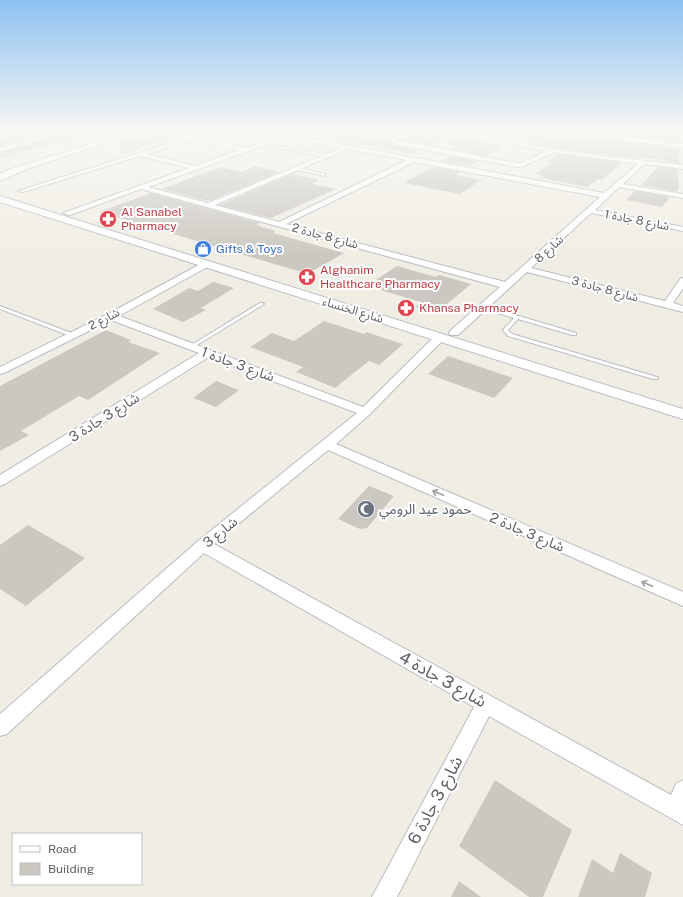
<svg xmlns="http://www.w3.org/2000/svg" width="683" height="897" font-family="'Public Sans','Noto Sans Arabic',sans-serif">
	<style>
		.building { fill: #cbc8c1 }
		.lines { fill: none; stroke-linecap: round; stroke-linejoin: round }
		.lane-casing { stroke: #b9bcc1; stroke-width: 2 }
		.street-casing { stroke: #b9bcc1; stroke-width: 2 }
		.secondary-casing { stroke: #babdc3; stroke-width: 2 }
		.lane { fill: #fff; fill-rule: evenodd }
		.street { fill: #fff; fill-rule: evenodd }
		.secondary { fill: #fff; fill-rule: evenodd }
		.oneway { stroke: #9da0a3 }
		.labels { text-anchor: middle; stroke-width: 4; stroke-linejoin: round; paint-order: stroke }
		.far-health-label { font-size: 12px; fill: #be3a42; stroke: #fff; text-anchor: start }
		.far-street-label { font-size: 12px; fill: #5c6066; stroke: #fff }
		.far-shop-label { font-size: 12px; fill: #366cbe; stroke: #fff; text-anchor: start }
		.street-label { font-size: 14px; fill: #5c6066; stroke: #fff }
		.worship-label { font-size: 14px; fill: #5b616d; stroke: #fff; text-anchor: start }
		.near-street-label { font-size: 17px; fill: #5c6066; stroke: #fff }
	</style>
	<rect width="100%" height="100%" fill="#f0eee4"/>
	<g class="building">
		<path d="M0,132H14L30,135L31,132H35L33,137L0,146Z"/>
		<path d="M37,132H83L84,136L0,158V153L50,138L49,136Z"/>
		<path d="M139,132H153L171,138L121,154L118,140Z"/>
		<path d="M332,132H404L388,140L398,146L419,150L412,154L331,138Z"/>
		<path d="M415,132H448L453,134L449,136L502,146L486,156L452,149L446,138L431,145L402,139Z"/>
		<path d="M542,132L680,149L678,163L664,161L666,160L577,152L523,140Z"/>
		<path d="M609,132H679L680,142L606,133Z"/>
		<path d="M558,154L622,163L601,180L598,179L587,187L541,178L544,176L534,174L552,163L546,162Z"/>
		<path d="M450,156L477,161L469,166L442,161Z"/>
		<path d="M255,166L280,172L208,201L162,189L220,167L242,172Z"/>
		<path d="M432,167L460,172L456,175L481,180L460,194L404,183Z"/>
		<path d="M658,167L678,170L679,188L676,191L641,185Z"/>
		<path d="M292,174L319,180L313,184L336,189L271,218L220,205Z"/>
		<path d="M635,191L670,197L662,207L626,200Z"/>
		<path d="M151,193L260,223L256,225L276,231L273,233L344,253L309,273H305L99,212Z"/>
		<path d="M397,266L436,277L439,275L471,284L442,308L439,307L433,312L415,307L421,302L367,286Z"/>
		<path d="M213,282L234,288L201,308L206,310L183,322L153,309L189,288L198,291Z"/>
		<path d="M324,321L364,334L366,332L403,344L379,365L369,361L335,388L296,372L303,367L250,347L272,333L294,341Z"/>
		<path d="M106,330L131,340L128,342L160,353L88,400L79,396L21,431L29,435L0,451V386Z"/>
		<path d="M448,356L513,378L494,398L428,374Z"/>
		<path d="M216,381L239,390L216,407L193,398Z"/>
		<path d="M369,486L394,496L367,528L360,529L338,519Z"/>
		<path d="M28,525L85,558L26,606L0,589V545Z"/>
		<path d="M495,780L572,830L543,897H529L459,846Z"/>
		<path d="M620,853L652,873L645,897H578L592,859L613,873Z"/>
		<path d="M459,881L481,897H451Z"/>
	</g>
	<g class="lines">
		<defs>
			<g id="lane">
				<path d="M572,132L596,135L600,134L596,132H599L603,134L596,137Z"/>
				<path d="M263,143L327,155L328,156L327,157L264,145Z"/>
				<path d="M296,167L325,174V175L324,176L295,169Z"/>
				<path d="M260,303H262L264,304L192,348H190L188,347Z"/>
				<path d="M0,306L74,334V336H70L0,309Z"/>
				<path d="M481,306H485L576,333V335H572L518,319L508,330L512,334L657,377L658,378L657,379H653L508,336L503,330L514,318L481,308Z"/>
			</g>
			<g id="street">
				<path d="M154,132L192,136L246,148L296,132V134L293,135L604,193L638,164L554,152L524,166L517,167L398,145L389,140L407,132H414L397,140L517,163H521L547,151L449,132H460L577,153L683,165V169L644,164L623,184L683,194V198L619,187L595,210L683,227V231L591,213L531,268L665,301L680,279L683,278V288L673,303L683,306V312L527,272L458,335H450L449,333L450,331L500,287L141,189L70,215L63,213L189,168L140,156L23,192L18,191L183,139ZM286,138L341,148L208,203L148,187ZM190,140L239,150L195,166L147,154ZM348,149L407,160L279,222L215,205ZM414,162L600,197L505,282L286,224Z"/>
				<path d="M36,133L49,137L0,152V148L39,137L34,136Z"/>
				<path d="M599,134L683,144V148L597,137Z"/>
				<path d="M206,261L209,262V266L119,316L363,407L436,335H444L445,337L444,339L369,415L336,444L683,592V606L328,450L214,544L671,795L676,784L683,780V825L489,716L397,897H372L474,707L204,553L7,734L0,736V714L198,541L357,413L209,357L5,484L0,486V475L199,353L111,320L4,373L0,374V367L108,314Z"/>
			</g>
			<g id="secondary">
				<path d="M127,132H138L27,169L0,181V174L5,171Z"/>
				<path d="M0,196L683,409V419L0,202Z"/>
			</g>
		</defs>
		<use href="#lane" class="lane-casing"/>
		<use href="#street" class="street-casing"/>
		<use href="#secondary" class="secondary-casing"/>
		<use href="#lane" class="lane"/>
		<use href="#street" class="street"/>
		<use href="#secondary" class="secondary"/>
	</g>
	<defs><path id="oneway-shaft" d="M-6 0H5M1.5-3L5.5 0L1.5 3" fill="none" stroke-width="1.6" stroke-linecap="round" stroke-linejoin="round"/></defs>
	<g class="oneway">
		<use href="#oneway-shaft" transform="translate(438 493) rotate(-157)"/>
		<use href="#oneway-shaft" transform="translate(647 584) rotate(-157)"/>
	</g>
	<linearGradient id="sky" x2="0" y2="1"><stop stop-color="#8dc1f1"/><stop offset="0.51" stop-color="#f8f7f3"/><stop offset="1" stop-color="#f8f7f3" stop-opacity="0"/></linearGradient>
	<rect width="683" height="257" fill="url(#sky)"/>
	<defs>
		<symbol id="pharmacy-disc" viewBox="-11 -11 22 22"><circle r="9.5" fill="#e0444e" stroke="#fff"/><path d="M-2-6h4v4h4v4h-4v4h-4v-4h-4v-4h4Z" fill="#fff"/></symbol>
		<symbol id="shop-disc" viewBox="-11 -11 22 22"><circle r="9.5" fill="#3f7fe0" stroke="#fff"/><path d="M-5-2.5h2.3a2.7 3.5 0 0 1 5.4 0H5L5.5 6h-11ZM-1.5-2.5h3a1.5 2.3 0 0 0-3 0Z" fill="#fff"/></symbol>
		<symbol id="mosque-disc" viewBox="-11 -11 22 22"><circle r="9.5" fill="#6b7280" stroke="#fff"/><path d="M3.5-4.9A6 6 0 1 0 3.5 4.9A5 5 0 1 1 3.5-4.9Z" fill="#fff"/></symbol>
	</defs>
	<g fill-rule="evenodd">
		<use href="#pharmacy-disc" x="98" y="209" width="20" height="20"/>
		<use href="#shop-disc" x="193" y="239" width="20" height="20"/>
		<use href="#pharmacy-disc" x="297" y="267" width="20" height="20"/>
		<use href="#pharmacy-disc" x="396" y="298" width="20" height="20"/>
		<use href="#mosque-disc" x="356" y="499" width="20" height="20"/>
	</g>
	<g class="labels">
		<g class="far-health-label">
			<text x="121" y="216">Al Sanabel<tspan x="121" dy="14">Pharmacy</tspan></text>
			<text x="320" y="274">Alghanim<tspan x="320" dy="14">Healthcare Pharmacy</tspan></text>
			<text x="419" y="312">Khansa Pharmacy</text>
		</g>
		<g class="far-street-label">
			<text transform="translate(637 220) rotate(11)" y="4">شارع 8 جادة 1</text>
			<text transform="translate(325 236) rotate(15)" y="4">شارع 8 جادة 2</text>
			<text transform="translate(549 249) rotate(-42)" y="4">شارع 8</text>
			<text transform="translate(605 289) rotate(15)" y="4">شارع 8 جادة 3</text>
			<text transform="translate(353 310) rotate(17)" y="4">شارع الخنساء</text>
			<text transform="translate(104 319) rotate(-27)" y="4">شارع 2</text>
		</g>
		<g class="far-shop-label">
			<text x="216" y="253">Gifts &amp; Toys</text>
		</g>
		<g class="street-label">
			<text transform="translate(238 364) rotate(20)" y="5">شارع 3 جادة 1</text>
			<text transform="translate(104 417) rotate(-32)" y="5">شارع 3 جادة 3</text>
			<text transform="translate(220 532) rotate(-39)" y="5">شارع 3</text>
			<text transform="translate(527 532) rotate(23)" y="5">شارع 3 جادة 2</text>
		</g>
		<g class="worship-label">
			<text x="379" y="514">حمود عيد الرومي</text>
		</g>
		<g class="near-street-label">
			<text transform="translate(443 679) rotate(29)" y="6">شارع 3 جادة 4</text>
			<text transform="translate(435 800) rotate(-62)" y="6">شارع 3 جادة 6</text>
		</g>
	</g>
	<rect x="12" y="833" width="130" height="52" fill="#ffffff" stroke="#bebfc2"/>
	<rect x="20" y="846" width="20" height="6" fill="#ffffff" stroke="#bebfc2"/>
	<text x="48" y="853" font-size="12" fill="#5c6066">Road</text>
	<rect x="20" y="863" width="20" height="12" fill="#cbc8c1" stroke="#bebfc2"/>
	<text x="48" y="873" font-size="12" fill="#5c6066">Building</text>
</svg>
